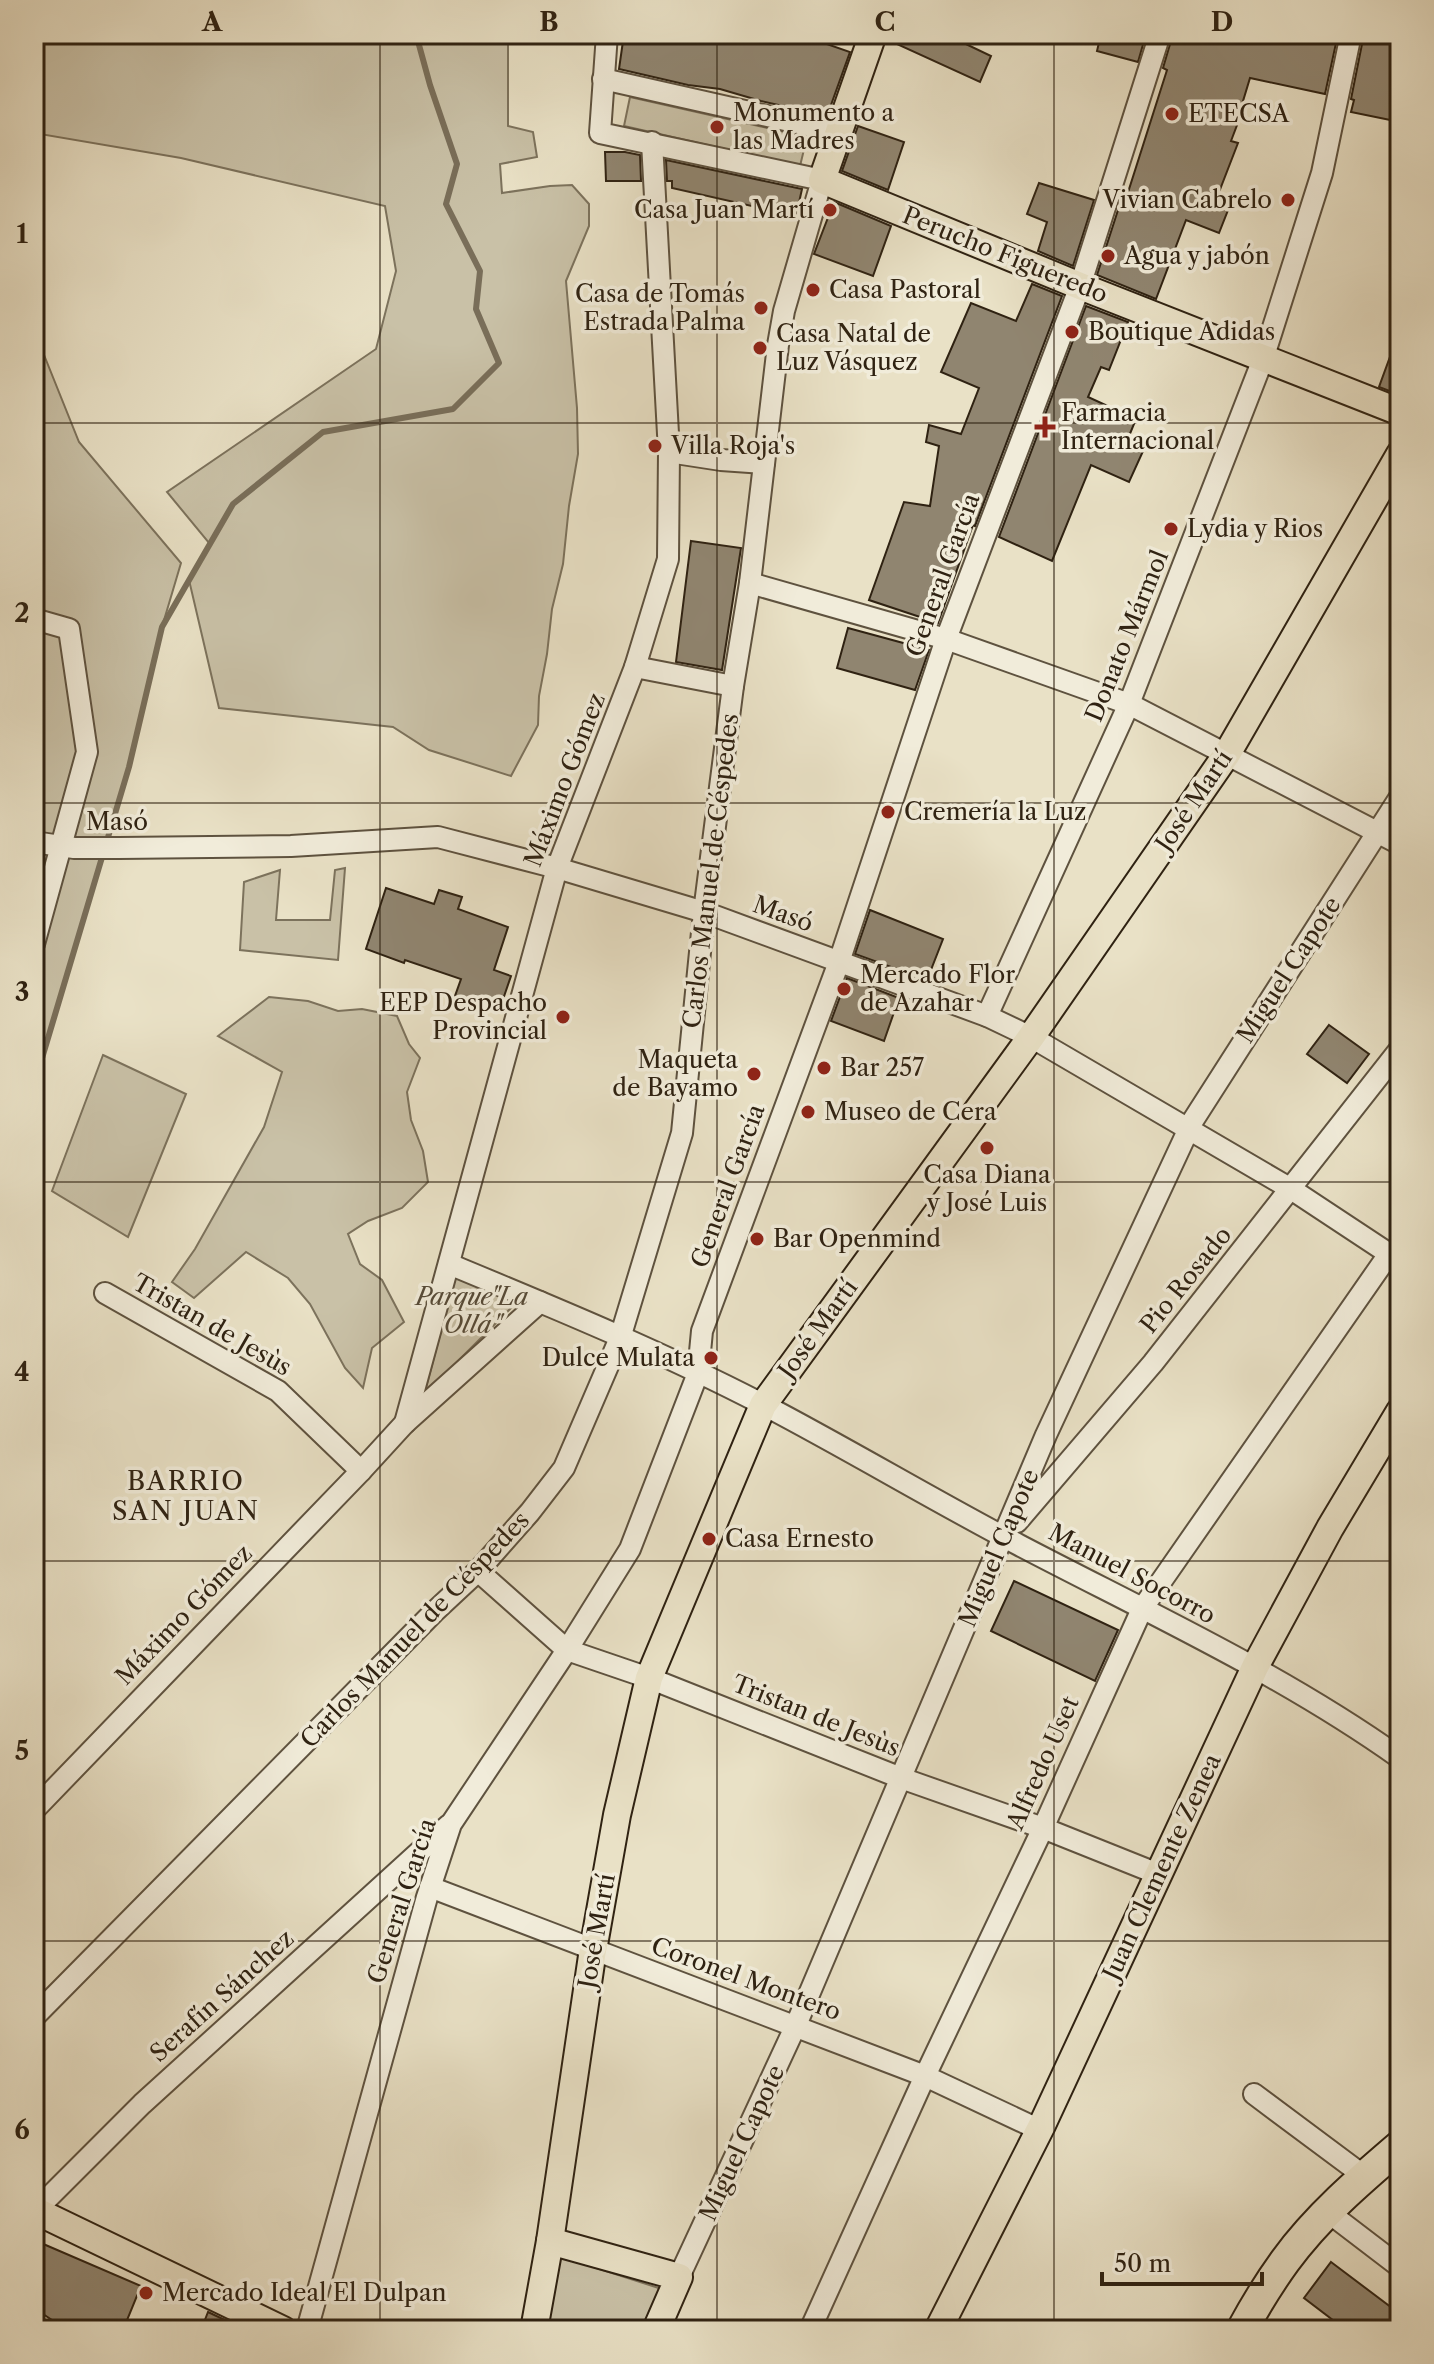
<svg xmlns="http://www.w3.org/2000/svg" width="1434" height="2364" font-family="'Libre Caslon Text',serif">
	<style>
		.green { fill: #c9c1a7; stroke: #7c725c; stroke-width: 2 }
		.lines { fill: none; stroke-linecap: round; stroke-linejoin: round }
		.stream { stroke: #796e59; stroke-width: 6 }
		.building { fill: #908570; stroke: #2f2212; stroke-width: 2 }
		.minor-casing { stroke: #5e523f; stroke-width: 24 }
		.major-casing { stroke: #2f2212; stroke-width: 30 }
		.highway-casing { stroke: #2f2212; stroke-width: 34 }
		.minor { stroke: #f1ecda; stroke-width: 20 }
		.major { stroke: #e9e1c6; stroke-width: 26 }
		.highway { stroke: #e9e1c6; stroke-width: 30 }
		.grid { fill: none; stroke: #2f2212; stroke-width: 2; stroke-opacity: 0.55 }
		.poi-dot { fill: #8f2418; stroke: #f1ecda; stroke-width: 3 }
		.labels { text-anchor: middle; stroke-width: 7; stroke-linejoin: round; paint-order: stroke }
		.poi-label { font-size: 24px; fill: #2f2212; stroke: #f1ecda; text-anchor: start }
		.street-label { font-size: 24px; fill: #2f2212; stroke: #f1ecda }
		.park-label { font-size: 24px; font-style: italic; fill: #564a37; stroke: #f1ecda }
		.neighbourhood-label { font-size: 26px; letter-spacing: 2px; fill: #2f2212; stroke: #f1ecda }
		.neatline { fill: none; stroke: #2f2212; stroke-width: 3 }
		.grid-label { font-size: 26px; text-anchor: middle; font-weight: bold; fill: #2f2212 }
	</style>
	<rect width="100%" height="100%" fill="#e9e1c6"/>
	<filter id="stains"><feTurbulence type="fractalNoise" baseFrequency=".0025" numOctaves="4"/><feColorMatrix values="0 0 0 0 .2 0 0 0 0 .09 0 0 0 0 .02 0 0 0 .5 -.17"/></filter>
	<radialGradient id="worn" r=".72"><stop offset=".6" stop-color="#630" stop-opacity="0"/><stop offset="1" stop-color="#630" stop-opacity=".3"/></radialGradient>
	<g class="green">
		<path d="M34,34H508V126L533,132L537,157L500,164L502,193L550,186L572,185L589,204V226L566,281L577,408L578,454L569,506L563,564L552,609L547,654L539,696L538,725L511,776L429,750L393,727L219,708L189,580L210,544L167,492L376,349L396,271L385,206L181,158L34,133Z"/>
		<path d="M630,97L807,137L800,166L624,126Z"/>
		<path d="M34,330L79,442L181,563L162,627L129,767L34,1085Z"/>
		<path d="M345,868L338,960L240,950L244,882L280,870L276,920H330L335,870Z"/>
		<path d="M269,997L308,1001L338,1011L362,1009L397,1016L409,1044L420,1058L407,1092L411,1120L423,1151L428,1182L402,1208L368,1221L348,1234L360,1264L382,1280L404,1322L372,1348L363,1388L345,1368L310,1304L288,1278L246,1252L194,1298L172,1282L195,1249L264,1127L282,1072L218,1036Z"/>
		<path d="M103,1055L186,1094L128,1237L52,1191Z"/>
		<path d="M456,1275L515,1304L424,1395Z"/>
		<path d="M559,2256L668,2291L651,2330H547Z"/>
	</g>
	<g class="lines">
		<path class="stream" d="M34,1085L129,767L162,627L233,504L323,432L453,409L499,363L476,309L480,271L446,204L457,164L430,85L416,34"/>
	</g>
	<g class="building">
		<path d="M624,34H798L850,52L827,116L761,101L720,89L688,85L619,69Z"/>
		<path d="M889,34H945L991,56L980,82L888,40Z"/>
		<path d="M1101,34H1146L1138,62L1097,51Z"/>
		<path d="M1173,34H1338L1325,94L1250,78L1240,111L1242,112L1231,141L1238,143L1216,200L1230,205L1219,233L1186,220L1156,299L1097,275L1119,207L1123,208L1167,70L1163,68Z"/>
		<path d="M1364,34H1400V122L1351,112L1354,100L1351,99Z"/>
		<path d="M858,126L904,142L888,190L842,171Z"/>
		<path d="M605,152H625L640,155L641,181H606Z"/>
		<path d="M666,160L802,189L796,216L672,188V181H667Z"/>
		<path d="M1039,183L1094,200L1073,266L1038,251L1047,222L1027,214Z"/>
		<path d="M834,202L891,226L873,276L814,254Z"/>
		<path d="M1032,284L1062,296L975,526L973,525L938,623L869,600L904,502L930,506L939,446L926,442L929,425L961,434L979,388L941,372L971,303L1016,321Z"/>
		<path d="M1086,306L1128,322L1109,370L1101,367L1088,397L1136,419L1127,441L1144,449L1129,482L1091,465L1052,561L999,537Z"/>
		<path d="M1398,335L1400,336V395L1379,387Z"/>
		<path d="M691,541L741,548L722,670L676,662Z"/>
		<path d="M848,628L929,650L915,690L837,668Z"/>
		<path d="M386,888L434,904L439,890L462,897L458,909L508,927L494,970L511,976L499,1011L455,996L461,979L405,960L404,963L366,949Z"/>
		<path d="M870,910L943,939L927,980L855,954Z"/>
		<path d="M847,978L899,998L884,1041L831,1021Z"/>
		<path d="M1329,1025L1369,1054L1347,1083L1307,1054Z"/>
		<path d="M1014,1581L1118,1630L1095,1681L991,1631Z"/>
		<path d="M34,2240L141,2286L123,2330H67L34,2308Z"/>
		<path d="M1331,2262L1400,2314V2330H1346L1304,2298Z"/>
		<path d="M208,2312L246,2330H201Z"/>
	</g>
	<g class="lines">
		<defs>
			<g id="minor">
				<path d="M603,79L838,132"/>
				<path d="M669,452L721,460L764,463"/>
				<path d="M750,583L946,639L1129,704L1400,844"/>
				<path d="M34,619L69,629L87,752L34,944"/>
				<path d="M635,667L733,686"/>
				<path d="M34,842L74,848H119L291,846L438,837L557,868L704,912L987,1016L1031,1037L1291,1189L1400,1261"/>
				<path d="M987,1016L1129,704L1263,359L1322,173L1351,34"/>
				<path d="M449,1264C555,1308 662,1352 764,1405C850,1450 933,1500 1019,1545C1147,1612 1282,1674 1400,1758"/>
				<path d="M105,1293L278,1391L361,1471"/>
				<path d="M405,1423L557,868L635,667L668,559L669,452L652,142"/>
				<path d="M1017,1522L1153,1363L1400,1049"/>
				<path d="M478,1571L567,1650L649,1678L901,1778L1043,1828L1158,1874"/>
				<path d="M34,1810L361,1471L405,1423L540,1302"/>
				<path d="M430,1887L925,2076L1040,2130"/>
				<path d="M34,2017L434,1612L478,1571L530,1512L564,1468L620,1338L682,1133L704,912L733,686L750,583L778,345L784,311L822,180L600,133L607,34"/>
				<path d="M1254,2094L1364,2176"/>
				<path d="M34,2212L142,2104L449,1825"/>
				<path d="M1328,2212L1400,2267"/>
				<path d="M679,2277L796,2025L1046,1435L1192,1122L1400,797"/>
				<path d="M307,2330L427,1897L451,1824L567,1650L630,1549L698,1373L702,1331L839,962L946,639L1080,286L1160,34"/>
				<path d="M810,2330L925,2076L1043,1828L1142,1609L1389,1254"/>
			</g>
			<g id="major">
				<path d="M873,34L822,180L1080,286L1400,412"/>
				<path d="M34,2210L283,2330"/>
				<path d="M550,2241L679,2277L656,2330"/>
				<path d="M534,2330L550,2241L592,1956L617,1815L649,1678L763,1405L1031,1037L1227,754L1400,454"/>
				<path d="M938,2330L1042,2125L1255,1667L1330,1528L1400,1411"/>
			</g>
			<path id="highway" d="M1242,2330C1255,2306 1269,2283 1285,2261C1317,2217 1359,2181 1400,2146"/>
		</defs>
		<use href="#minor" class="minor-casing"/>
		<use href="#major" class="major-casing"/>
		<use href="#highway" class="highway-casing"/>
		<use href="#minor" class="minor"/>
		<use href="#major" class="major"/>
		<use href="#highway" class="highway"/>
	</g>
	<path class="grid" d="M380,34V2330M717,34V2330M1054,34V2330M34,423H1400M34,803H1400M34,1182H1400M34,1561H1400M34,1941H1400"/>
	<g class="poi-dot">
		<circle cx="1172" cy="114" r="8"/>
		<circle cx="717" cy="127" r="8"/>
		<circle cx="1288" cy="200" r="8"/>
		<circle cx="830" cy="210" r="8"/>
		<circle cx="1108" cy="256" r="8"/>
		<circle cx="813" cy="290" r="8"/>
		<circle cx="761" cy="308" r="8"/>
		<circle cx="1072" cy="332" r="8"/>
		<circle cx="760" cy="348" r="8"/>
		<path d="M1041 415h8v8h8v8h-8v8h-8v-8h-8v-8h8z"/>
		<circle cx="655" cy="446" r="8"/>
		<circle cx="1171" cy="529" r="8"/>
		<circle cx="888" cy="812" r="8"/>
		<circle cx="844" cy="989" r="8"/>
		<circle cx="563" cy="1017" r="8"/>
		<circle cx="824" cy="1068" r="8"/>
		<circle cx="754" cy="1074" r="8"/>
		<circle cx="808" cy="1112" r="8"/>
		<circle cx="987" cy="1148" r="8"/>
		<circle cx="757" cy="1239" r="8"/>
		<circle cx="711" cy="1358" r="8"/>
		<circle cx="709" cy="1539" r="8"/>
		<circle cx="146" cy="2293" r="8"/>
	</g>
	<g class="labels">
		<g class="poi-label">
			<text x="733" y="121">Monumento a<tspan x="733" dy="28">las Madres</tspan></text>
			<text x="1188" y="122">ETECSA</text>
			<text x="1272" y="208" text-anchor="end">Vivian Cabrelo</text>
			<text x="814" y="218" text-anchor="end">Casa Juan Martí</text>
			<text x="1124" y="264">Agua y jabón</text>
			<text x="829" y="298">Casa Pastoral</text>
			<text x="745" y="302" text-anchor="end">Casa de Tomás<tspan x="745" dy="28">Estrada Palma</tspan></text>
			<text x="1088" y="340">Boutique Adidas</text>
			<text x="776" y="342">Casa Natal de<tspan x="776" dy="28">Luz Vásquez</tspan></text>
			<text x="1061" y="421">Farmacia<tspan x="1061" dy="28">Internacional</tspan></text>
			<text x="671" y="454">Villa Roja's</text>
			<text x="1187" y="537">Lydia y Rios</text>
			<text x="904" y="820">Cremería la Luz</text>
			<text x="860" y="983">Mercado Flor<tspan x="860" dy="28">de Azahar</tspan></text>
			<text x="547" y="1011" text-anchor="end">EEP Despacho<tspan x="547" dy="28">Provincial</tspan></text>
			<text x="738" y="1068" text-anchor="end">Maqueta<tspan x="738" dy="28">de Bayamo</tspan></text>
			<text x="840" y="1076">Bar 257</text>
			<text x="824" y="1120">Museo de Cera</text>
			<text x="987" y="1183" text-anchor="middle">Casa Diana<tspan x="987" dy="28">y José Luis</tspan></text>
			<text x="773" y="1247">Bar Openmind</text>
			<text x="695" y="1366" text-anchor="end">Dulce Mulata</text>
			<text x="725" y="1547">Casa Ernesto</text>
			<text x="162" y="2301">Mercado Ideal El Dulpan</text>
		</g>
		<g class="street-label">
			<text transform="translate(1005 255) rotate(22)" y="8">Perucho Figueredo</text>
			<text transform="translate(943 575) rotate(-70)" y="8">General García</text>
			<text transform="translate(1127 636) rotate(-68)" y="8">Donato Mármol</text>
			<text transform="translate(565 780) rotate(-69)" y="8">Máximo Gómez</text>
			<text transform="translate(1194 801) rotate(-56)" y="8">José Martí</text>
			<text x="117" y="830">Masó</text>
			<text transform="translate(711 871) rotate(-83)" y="8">Carlos Manuel de Céspedes</text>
			<text transform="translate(783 914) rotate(20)" y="8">Masó</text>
			<text transform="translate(1289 970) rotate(-57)" y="8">Miguel Capote</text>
			<text transform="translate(728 1186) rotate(-70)" y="8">General García</text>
			<text transform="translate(1186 1280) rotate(-51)" y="8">Pio Rosado</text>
			<text transform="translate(212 1325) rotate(30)" y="8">Tristan de Jesùs</text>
			<text transform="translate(818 1329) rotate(-54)" y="8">José Martí</text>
			<text transform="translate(999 1548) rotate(-67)" y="8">Miguel Capote</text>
			<text transform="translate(1132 1574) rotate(28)" y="8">Manuel Socorro</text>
			<text transform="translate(184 1615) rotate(-46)" y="8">Máximo Gómez</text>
			<text transform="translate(415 1630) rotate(-46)" y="8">Carlos Manuel de Céspedes</text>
			<text transform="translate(816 1716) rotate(22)" y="8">Tristan de Jesùs</text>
			<text transform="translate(1043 1763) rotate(-66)" y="8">Alfredo Uset</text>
			<text transform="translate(1162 1867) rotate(-65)" y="8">Juan Clemente Zenea</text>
			<text transform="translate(402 1901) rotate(-72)" y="8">General García</text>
			<text transform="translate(597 1931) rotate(-80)" y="8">José Martí</text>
			<text transform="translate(746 1979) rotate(20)" y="8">Coronel Montero</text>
			<text transform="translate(222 1996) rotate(-42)" y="8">Serafín Sánchez</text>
			<text transform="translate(742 2143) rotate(-65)" y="8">Miguel Capote</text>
		</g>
		<g class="park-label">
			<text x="472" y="1305">Parque"La<tspan x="472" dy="28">Ollá"</tspan></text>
		</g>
		<g class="neighbourhood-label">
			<text x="186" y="1490">BARRIO<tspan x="186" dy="30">SAN JUAN</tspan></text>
		</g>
	</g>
	<rect width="1434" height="2364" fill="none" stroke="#e9e1c6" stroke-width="88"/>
	<path d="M1102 2272v12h160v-12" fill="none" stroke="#2f2212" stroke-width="4"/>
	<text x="1114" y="2272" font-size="24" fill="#2f2212" stroke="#f1ecda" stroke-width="6" paint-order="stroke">50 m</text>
	<rect x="44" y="44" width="1346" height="2276" class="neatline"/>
	<g class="grid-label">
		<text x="212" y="31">A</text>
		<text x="549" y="31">B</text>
		<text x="885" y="31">C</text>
		<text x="1222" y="31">D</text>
		<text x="22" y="243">1</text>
		<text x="22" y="622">2</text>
		<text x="22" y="1001">3</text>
		<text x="22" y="1381">4</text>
		<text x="22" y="1760">5</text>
		<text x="22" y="2139">6</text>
	</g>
	<rect width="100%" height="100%" filter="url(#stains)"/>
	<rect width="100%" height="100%" fill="url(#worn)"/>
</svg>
